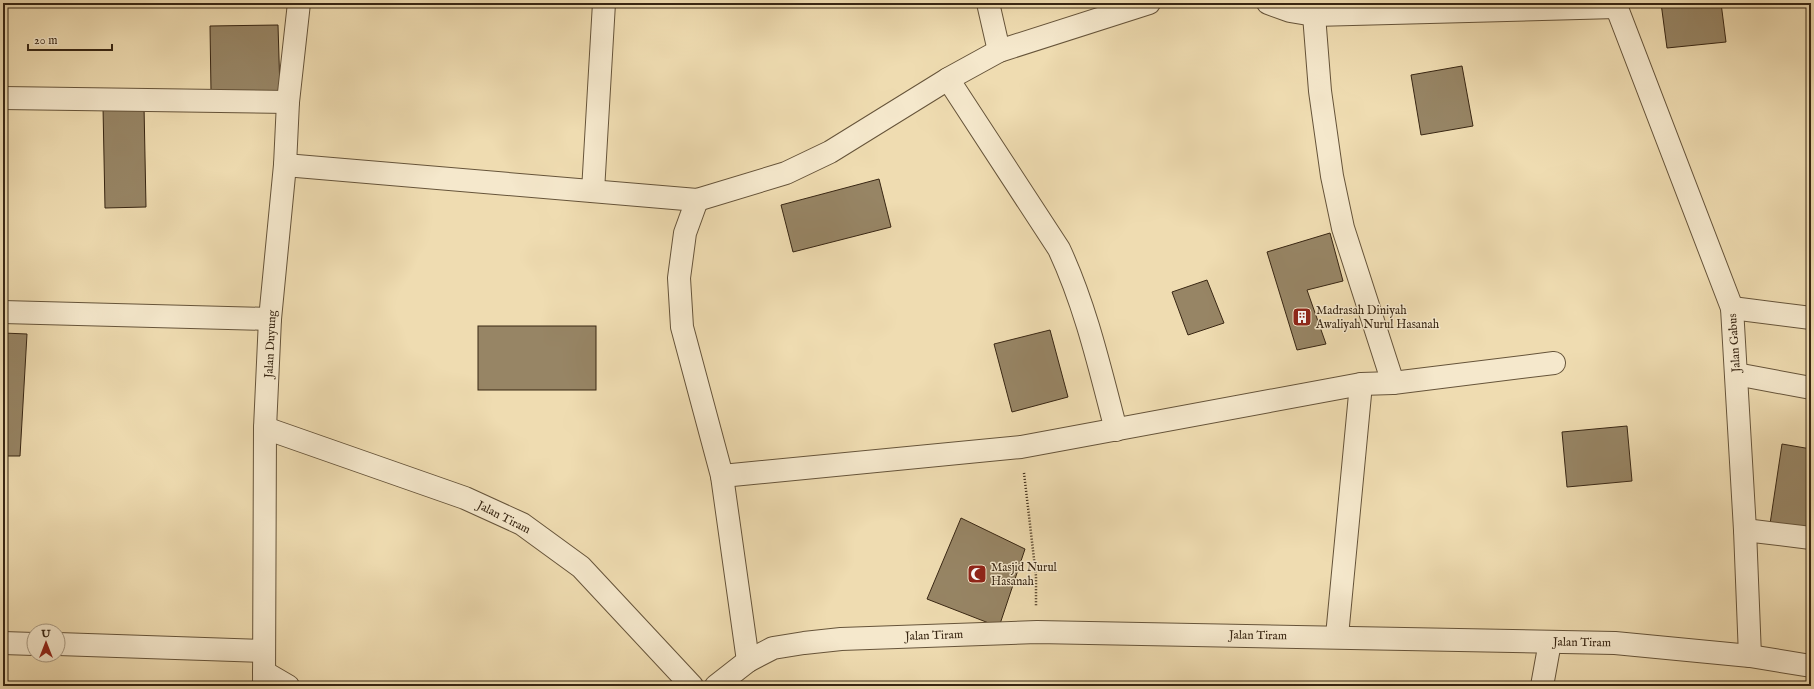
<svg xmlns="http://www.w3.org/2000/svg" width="1814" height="689" font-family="'IM FELL English',serif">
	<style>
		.building { fill: #978565; stroke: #382613 }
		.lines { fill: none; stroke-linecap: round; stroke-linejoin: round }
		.minor-casing { stroke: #66543a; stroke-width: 24 }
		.path { stroke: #382613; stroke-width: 2.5; stroke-dasharray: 1 2; stroke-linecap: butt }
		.minor { stroke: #f5e8cc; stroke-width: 22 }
		.labels { text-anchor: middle; stroke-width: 3; stroke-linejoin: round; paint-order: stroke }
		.poi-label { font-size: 12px; fill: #382613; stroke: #f5e8cc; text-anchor: start }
		.street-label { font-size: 12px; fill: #382613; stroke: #f5e8cc }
	</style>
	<rect width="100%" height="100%" fill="#efdcb1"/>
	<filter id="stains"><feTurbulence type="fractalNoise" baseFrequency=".005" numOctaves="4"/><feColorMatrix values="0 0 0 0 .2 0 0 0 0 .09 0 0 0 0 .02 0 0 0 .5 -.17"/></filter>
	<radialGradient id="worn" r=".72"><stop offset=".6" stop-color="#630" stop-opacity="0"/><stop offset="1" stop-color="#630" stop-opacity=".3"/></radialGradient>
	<g class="building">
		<path d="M1661,3H1721L1726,42L1667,48Z"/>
		<path d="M278,25L280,91L211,92L210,26Z"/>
		<path d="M1462,66L1473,126L1421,135L1411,75Z"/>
		<path d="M144,106L146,207L105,208L103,107Z"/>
		<path d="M879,179L891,227L793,252L781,205Z"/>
		<path d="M1330,233L1343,281L1307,290L1326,344L1297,350L1267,252Z"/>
		<path d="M1207,280L1224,323L1188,335L1172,292Z"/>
		<rect x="478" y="326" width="118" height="64"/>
		<path d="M1050,330L1068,397L1012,412L994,344Z"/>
		<path d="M3,333L27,334L20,456H3Z"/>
		<path d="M1627,426L1632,481L1567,487L1562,432Z"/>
		<path d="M1782,444L1811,449V531L1770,524Z"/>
		<path d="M961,518L1025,549L999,627L927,599Z"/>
	</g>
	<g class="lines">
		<defs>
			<g id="minor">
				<path d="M988,3L999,51"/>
				<path d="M1268,3L1290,11L1314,15L1616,7"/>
				<path d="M1615,3L1732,308L1745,530L1750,656"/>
				<path d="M1314,15L1320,91L1332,176L1343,228L1393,383"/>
				<path d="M948,79L1059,249C1086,307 1100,369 1116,430"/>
				<path d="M3,98L288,102"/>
				<path d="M285,165L697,200L786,173L830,152L948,79L999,51L1149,3"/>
				<path d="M593,191L604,3"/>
				<path d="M697,200L685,233L679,278L682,327L722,476L748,661"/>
				<path d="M1732,308L1811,318"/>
				<path d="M3,312L270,319"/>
				<path d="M1736,374L1811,388"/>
				<path d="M265,428L465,498L522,524L581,567L692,686"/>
				<path d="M722,476L1021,447L1361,384L1393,383L1554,363"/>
				<path d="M1745,530L1811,538"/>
				<path d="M1337,636L1361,384"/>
				<path d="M3,643L34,644"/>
				<path d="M58,644L263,651"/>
				<path d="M264,672L288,686"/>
				<path d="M264,686L265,428L270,319L285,165L288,102L299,3"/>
				<path d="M716,686L748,661L773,648L804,643L841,639L1037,632L1615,643L1750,656L1811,666"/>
				<path d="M1542,686L1550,642"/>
			</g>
		</defs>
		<use href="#minor" class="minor-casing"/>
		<path class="path" d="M1024,473L1036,576V607"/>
		<use href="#minor" class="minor"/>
	</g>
	<defs>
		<symbol id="building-square" viewBox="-11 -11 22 22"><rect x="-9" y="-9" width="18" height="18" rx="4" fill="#8f2418" stroke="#f5e8cc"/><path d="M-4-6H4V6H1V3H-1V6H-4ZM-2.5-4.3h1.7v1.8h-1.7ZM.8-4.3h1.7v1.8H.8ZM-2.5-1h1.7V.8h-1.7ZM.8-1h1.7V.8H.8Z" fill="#fff"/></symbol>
		<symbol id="mosque-square" viewBox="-11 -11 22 22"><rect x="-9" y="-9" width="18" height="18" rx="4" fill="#8f2418" stroke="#f5e8cc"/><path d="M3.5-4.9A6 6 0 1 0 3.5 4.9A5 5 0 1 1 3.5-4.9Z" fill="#fff"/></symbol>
	</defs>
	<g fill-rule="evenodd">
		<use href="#building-square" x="1291" y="306" width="22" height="22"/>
		<use href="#mosque-square" x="966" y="563" width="22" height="22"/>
	</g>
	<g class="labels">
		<g class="poi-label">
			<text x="1316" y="314">Madrasah Diniyah<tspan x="1316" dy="14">Awaliyah Nurul Hasanah</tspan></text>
			<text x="991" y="571">Masjid Nurul<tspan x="991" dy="14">Hasanah</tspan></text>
		</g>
		<g class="street-label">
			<text transform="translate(1734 343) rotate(-94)" y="4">Jalan Gabus</text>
			<text transform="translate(270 344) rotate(-87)" y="4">Jalan Duyung</text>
			<text transform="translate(504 517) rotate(27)" y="4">Jalan Tiram</text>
			<text transform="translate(934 635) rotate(-2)" y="4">Jalan Tiram</text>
			<text transform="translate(1258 635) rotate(1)" y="4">Jalan Tiram</text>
			<text transform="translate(1582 642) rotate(1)" y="4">Jalan Tiram</text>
		</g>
	</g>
	<rect width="1814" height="689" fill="none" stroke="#efdcb1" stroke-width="16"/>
	<rect x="4" y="4" width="1806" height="681" fill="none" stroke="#382613" stroke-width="2"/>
	<rect x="8" y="8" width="1798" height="673" fill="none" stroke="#382613"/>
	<g transform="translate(46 643)"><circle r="19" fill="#f5e8cc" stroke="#a99a82"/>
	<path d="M0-3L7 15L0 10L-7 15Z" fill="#8f2418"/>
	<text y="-6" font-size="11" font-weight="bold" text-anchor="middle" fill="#382613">U</text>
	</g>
	<path d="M28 44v6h84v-6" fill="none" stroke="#382613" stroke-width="2"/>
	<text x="34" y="44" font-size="12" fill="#382613" stroke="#f5e8cc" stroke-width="3" paint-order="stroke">20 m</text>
	<rect width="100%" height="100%" filter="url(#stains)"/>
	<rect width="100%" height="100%" fill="url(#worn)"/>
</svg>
